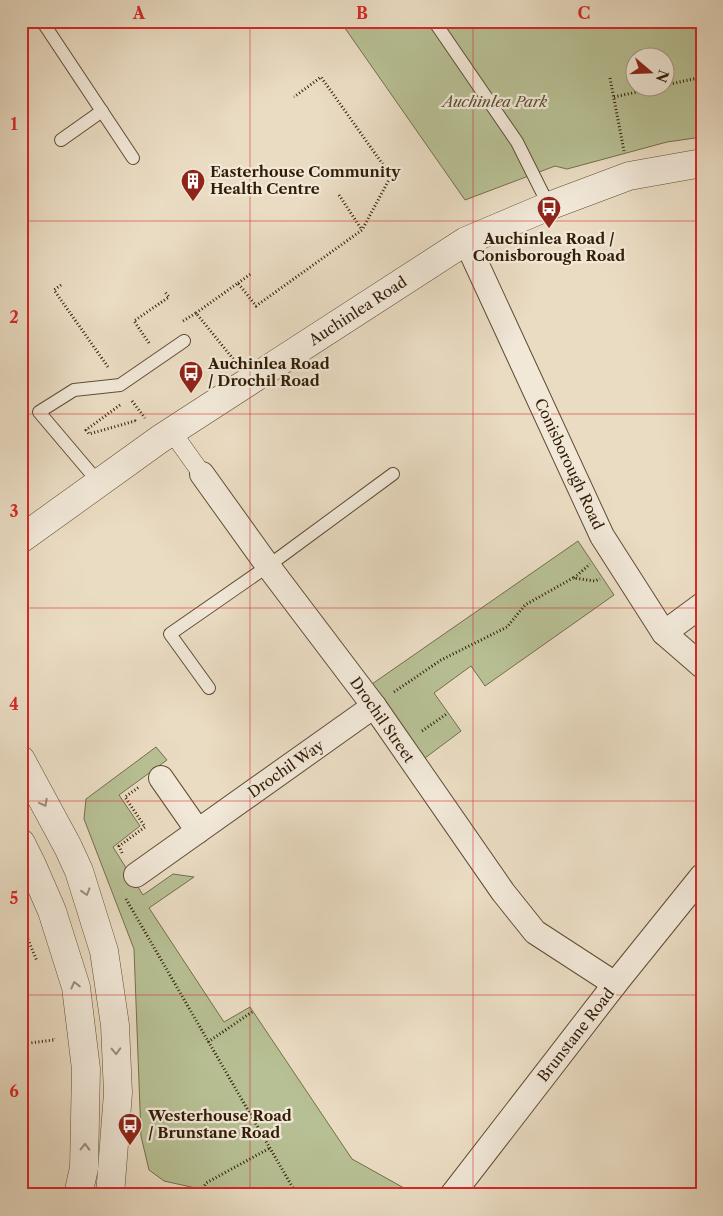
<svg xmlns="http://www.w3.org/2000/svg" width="723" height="1216" font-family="'Libre Caslon Text',serif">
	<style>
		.green { fill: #b7c094; stroke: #746e4d; fill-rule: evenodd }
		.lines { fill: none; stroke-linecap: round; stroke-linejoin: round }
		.service-casing { stroke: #604d35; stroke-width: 14 }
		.pedestrian-casing { stroke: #604d35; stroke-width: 19 }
		.minor-casing { stroke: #604d35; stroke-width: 26 }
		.tertiary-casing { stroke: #604d35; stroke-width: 29 }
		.path { stroke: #321d06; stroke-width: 3; stroke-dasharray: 1 2.5; stroke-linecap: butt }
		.service { stroke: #f1e8d8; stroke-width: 12 }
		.pedestrian { stroke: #f1e8d8; stroke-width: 18 }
		.minor { stroke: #f1e8d8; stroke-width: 24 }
		.tertiary { stroke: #f1e8d8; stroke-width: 28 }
		.oneway { stroke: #9b8d7a }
		.grid { fill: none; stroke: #d62828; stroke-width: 1; stroke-opacity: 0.55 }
		.labels { text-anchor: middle; stroke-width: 4.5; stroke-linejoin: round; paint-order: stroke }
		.park-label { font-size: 15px; font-style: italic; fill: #5a4e31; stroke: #f1e8d8 }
		.poi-label { font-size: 15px; font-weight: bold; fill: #321d06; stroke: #f1e8d8; text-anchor: start }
		.street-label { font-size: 15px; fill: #321d06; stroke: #f1e8d8 }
		.neatline { fill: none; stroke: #d62828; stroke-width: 2 }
		.grid-label { font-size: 16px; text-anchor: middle; font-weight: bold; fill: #d62828 }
	</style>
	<rect width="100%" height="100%" fill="#eadcc3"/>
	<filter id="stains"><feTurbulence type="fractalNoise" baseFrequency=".004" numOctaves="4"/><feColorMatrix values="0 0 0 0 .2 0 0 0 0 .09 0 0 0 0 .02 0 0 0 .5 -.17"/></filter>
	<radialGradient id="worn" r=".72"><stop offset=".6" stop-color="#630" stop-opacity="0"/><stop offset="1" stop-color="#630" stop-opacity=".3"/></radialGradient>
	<g class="green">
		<path d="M340,21H702V137L667,142L567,169L555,166L465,200ZM636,58H666V88H636Z"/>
		<path d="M578,541L614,595L485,686L471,666L434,693L461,731L425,758L372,684Z"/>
		<path d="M156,747L167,760L119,795L140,826L113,847L143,895L173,874L194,877L149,908L224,1022L250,1007L352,1159L413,1193L411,1195H216L209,1191L164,1181L149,1170L141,1136L134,949L84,819L86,799Z"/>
	</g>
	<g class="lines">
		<defs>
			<g id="service">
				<path d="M42,21L133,158"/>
				<path d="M434,21L517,142L549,206"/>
				<path d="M21,26L29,21"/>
				<path d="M61,140L102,111"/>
				<path d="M100,484L39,412L74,390L120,385L184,341"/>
				<path d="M209,688L170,634L268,566L393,474"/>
			</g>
			<path id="pedestrian" d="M172,432L202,474"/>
			<g id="minor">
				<path d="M466,241L602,536L664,633L702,666"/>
				<path d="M202,474L268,566L374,706L503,892L535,932L615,984"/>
				<path d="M664,633L702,605"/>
				<path d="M161,778L198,831"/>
				<path d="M136,875L374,706"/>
				<path d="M452,1195L615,984L702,876"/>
			</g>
			<g id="tertiary">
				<path d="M21,539L160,439L466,241L549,206L629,176L702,163"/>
				<path d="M21,760L68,847L79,871L104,951L115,1025L118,1093L110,1195"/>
				<path d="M21,843L32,865L52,911L76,987L86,1069L84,1168L78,1195"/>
			</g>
		</defs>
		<use href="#service" class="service-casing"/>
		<use href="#pedestrian" class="pedestrian-casing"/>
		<use href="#minor" class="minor-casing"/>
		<use href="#tertiary" class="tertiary-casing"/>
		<g class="path">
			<path d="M610,78L624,151"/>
			<path d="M666,85L702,77"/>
			<path d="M614,97L656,88"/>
			<path d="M339,195L362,230"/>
			<path d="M238,283L252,273"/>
			<path d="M61,285L54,290L108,367"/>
			<path d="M196,313L238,283L256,306L362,230L391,176L321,77L294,97"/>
			<path d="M183,321L196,313L234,360"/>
			<path d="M149,343L134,321L169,297L165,292"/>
			<path d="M132,401L145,418"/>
			<path d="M120,405L86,430L89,434L135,421L136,423"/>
			<path d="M574,578L590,564"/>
			<path d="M394,692L441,660L507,627L525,605L573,578L595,581L600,579"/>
			<path d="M422,731L448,713"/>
			<path d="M122,853L119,846L145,827L125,797L139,787"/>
			<path d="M126,899L297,1195"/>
			<path d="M21,923L37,961"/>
			<path d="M208,1042L252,1012"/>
			<path d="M21,1044L54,1040V1038"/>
			<path d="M200,1195L206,1183L270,1148"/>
		</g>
		<use href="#service" class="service"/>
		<use href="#pedestrian" class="pedestrian"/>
		<use href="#minor" class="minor"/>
		<use href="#tertiary" class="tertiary"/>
	</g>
	<defs><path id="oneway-chevron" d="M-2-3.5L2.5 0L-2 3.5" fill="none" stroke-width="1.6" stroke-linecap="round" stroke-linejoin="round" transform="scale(1.25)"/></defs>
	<g class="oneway">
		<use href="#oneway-chevron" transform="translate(44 803) rotate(62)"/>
		<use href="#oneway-chevron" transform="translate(86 892) rotate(73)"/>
		<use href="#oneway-chevron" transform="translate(75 985) rotate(-104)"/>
		<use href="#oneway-chevron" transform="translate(116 1051) rotate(88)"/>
		<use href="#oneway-chevron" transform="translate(85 1147) rotate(-89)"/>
	</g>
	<path class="grid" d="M250,21V1195M473,21V1195M21,221H702M21,414H702M21,608H702M21,801H702M21,995H702"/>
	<defs>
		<symbol id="building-pin" viewBox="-11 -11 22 30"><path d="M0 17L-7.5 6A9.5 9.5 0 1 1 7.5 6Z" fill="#8f2418" stroke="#f1e8d8"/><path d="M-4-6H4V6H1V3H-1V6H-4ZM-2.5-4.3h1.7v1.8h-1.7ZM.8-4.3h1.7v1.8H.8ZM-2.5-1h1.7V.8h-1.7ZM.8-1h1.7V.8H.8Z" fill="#fff"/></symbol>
		<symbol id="bus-pin" viewBox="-11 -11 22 30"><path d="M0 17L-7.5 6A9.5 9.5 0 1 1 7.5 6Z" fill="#8f2418" stroke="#f1e8d8"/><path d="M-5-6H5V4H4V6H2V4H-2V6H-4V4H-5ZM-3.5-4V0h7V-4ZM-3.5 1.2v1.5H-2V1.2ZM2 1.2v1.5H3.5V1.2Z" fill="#fff"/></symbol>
	</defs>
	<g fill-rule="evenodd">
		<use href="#building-pin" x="179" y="167" width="28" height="38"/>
		<use href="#bus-pin" x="535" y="194" width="28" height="38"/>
		<use href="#bus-pin" x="177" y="359" width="28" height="38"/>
		<use href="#bus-pin" x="116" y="1111" width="28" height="38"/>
	</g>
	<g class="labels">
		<g class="park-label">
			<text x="495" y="107">Auchinlea Park</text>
		</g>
		<g class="poi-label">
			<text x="210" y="177">Easterhouse Community<tspan x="210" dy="17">Health Centre</tspan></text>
			<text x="549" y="244" text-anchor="middle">Auchinlea Road /<tspan x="549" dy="17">Conisborough Road</tspan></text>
			<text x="208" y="369">Auchinlea Road<tspan x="208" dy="17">/ Drochil Road</tspan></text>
			<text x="148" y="1121">Westerhouse Road<tspan x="148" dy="17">/ Brunstane Road</tspan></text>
		</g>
		<g class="street-label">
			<text transform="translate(358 311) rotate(-33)" y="5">Auchinlea Road</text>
			<text transform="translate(569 464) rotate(65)" y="5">Conisborough Road</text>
			<text transform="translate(382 720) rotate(55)" y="5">Drochil Street</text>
			<text transform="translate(286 769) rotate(-35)" y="5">Drochil Way</text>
			<text transform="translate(576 1035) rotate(-52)" y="5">Brunstane Road</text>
		</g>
	</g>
	<rect width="723" height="1216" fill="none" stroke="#eadcc3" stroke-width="55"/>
	<g transform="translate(650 72) rotate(109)"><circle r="24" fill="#f1e8d8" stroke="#a59784"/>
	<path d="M0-4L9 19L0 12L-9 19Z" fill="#8f2418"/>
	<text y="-8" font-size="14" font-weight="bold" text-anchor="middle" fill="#321d06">N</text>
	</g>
	<rect x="28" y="28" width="668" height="1160" class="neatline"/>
	<g class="grid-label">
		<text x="139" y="19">A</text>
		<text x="362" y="19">B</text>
		<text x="584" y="19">C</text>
		<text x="14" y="130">1</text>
		<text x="14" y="323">2</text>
		<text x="14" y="517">3</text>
		<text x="14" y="710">4</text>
		<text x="14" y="904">5</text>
		<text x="14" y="1097">6</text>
	</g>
	<rect width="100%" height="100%" filter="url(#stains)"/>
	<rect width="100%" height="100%" fill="url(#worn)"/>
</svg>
